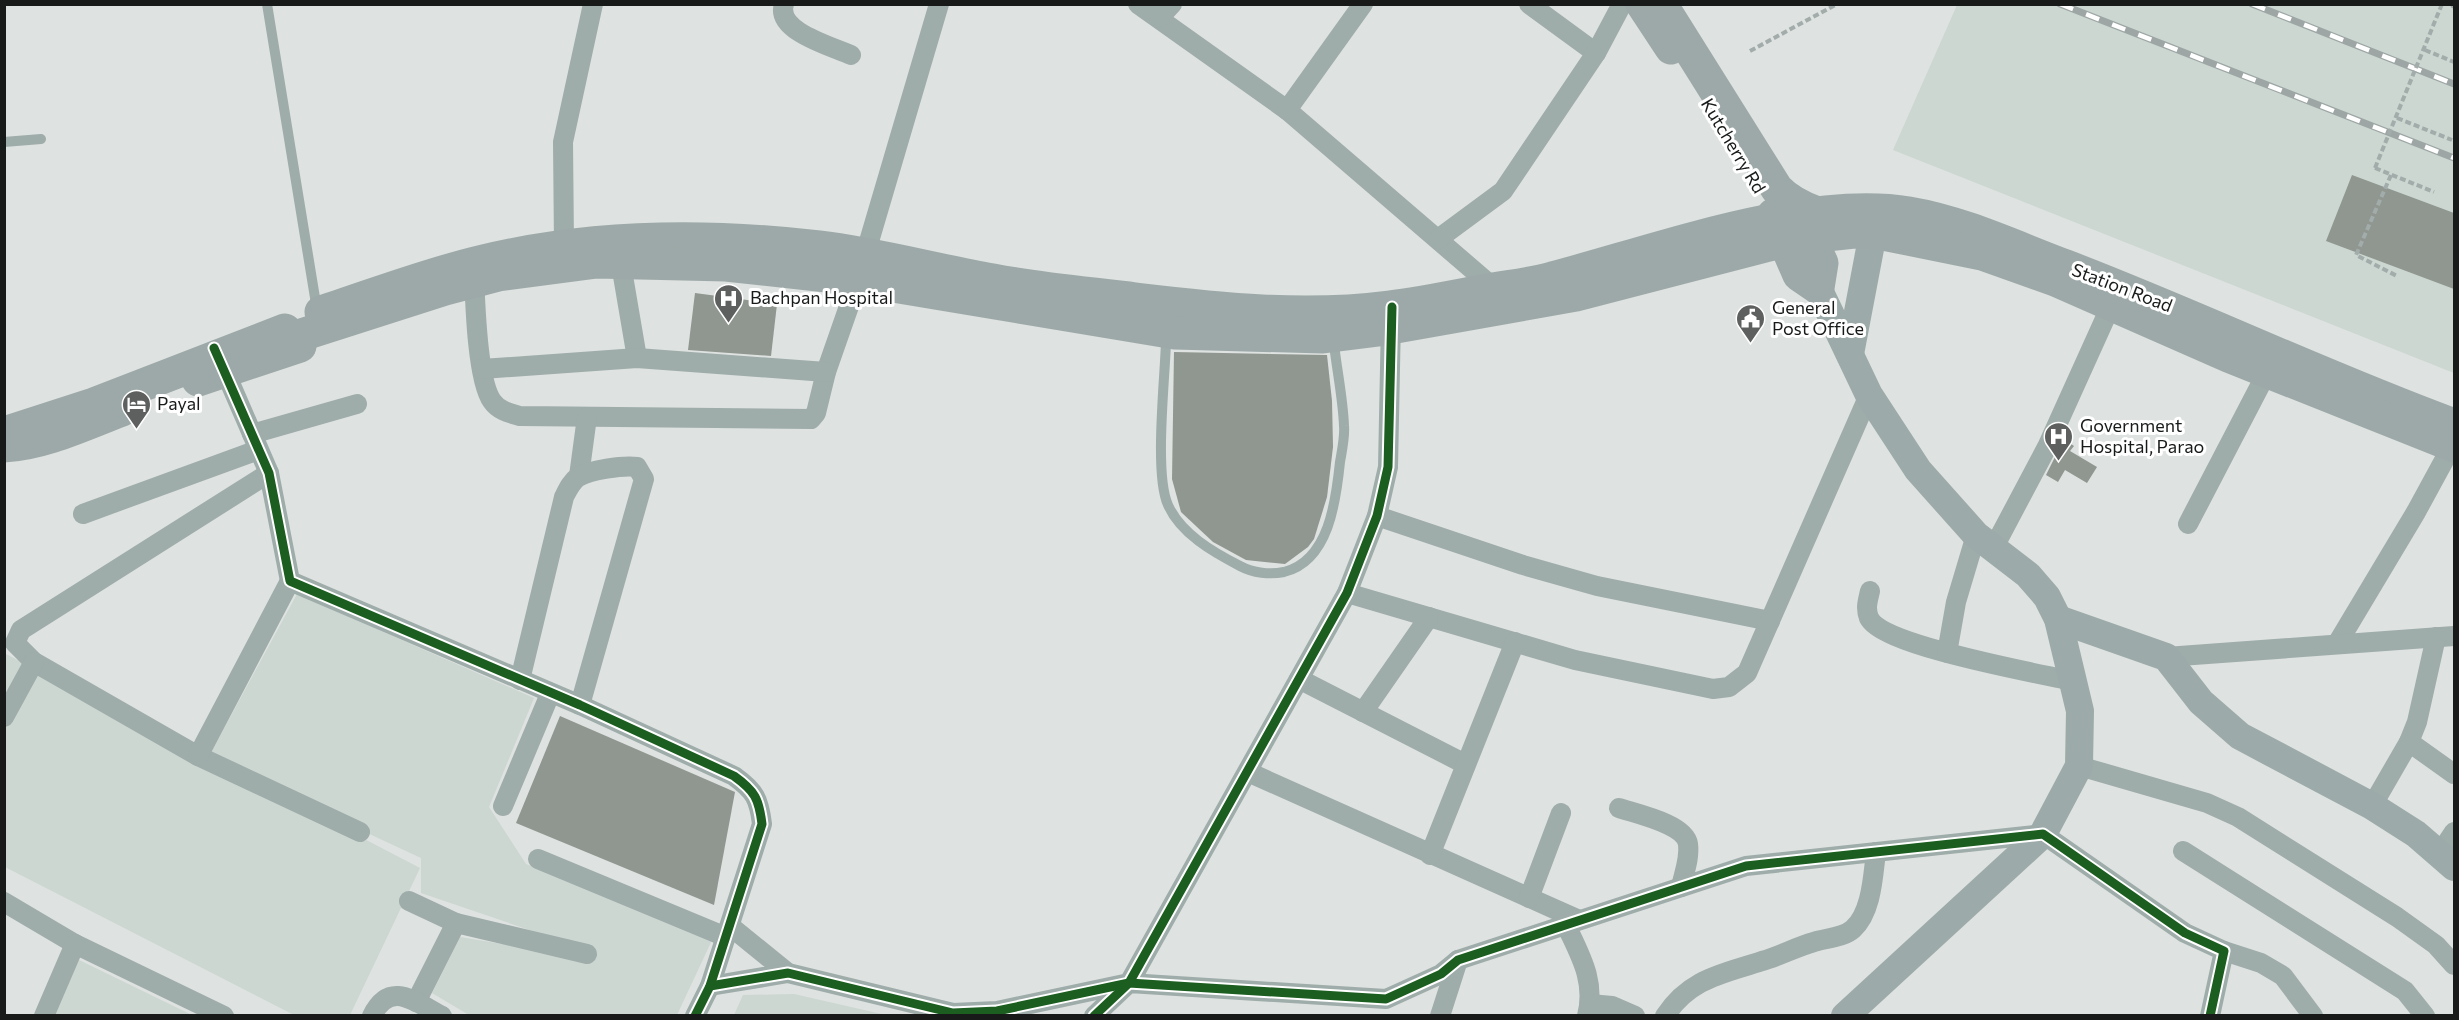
<svg xmlns="http://www.w3.org/2000/svg" width="2459" height="1020" font-family="Commissioner,sans-serif">
	<style>
		.built { fill: #ccd7d1 }
		.building { fill: #909690 }
		.lines { fill: none; stroke-linecap: round; stroke-linejoin: round }
		.path { stroke: #a2acaa; stroke-width: 4; stroke-dasharray: 6 3; stroke-linecap: butt }
		.lane { stroke: #9eacaa; stroke-width: 10 }
		.street { stroke: #9eacaa; stroke-width: 20 }
		.secondary { stroke: #9caba9; stroke-width: 28 }
		.highway { stroke: #9da9a8; stroke-width: 33 }
		.rail-casing { stroke: #9da6a5; stroke-width: 7 }
		.rail { stroke: #fff; stroke-width: 4.5; stroke-dasharray: 14; stroke-linecap: butt }
		.path-bridge { stroke: #a2acaa; stroke-width: 4; stroke-dasharray: 6 3; stroke-linecap: butt }
		.highway-bridge { stroke: #9da9a8; stroke-width: 33 }
		.cycleway-casing { stroke: #fff; stroke-width: 13 }
		.cycleway { stroke: #1b5e20; stroke-width: 9 }
		.labels { text-anchor: middle; stroke-width: 6; stroke-linejoin: round; paint-order: stroke }
		.street-label { font-size: 18px; fill: #171a19; stroke: #fff }
		.poi-label { font-size: 18px; fill: #171a19; stroke: #fff; text-anchor: start }
	</style>
	<rect width="100%" height="100%" fill="#dee2e0"/>
	<g class="built">
		<path d="M1957,5H2454V373L1893,150Z"/>
		<path d="M297,594L534,698L489,807L526,864L712,940L677,1015H469L432,993L460,937L595,959L597,953L421,893V858L230,769L420,868L350,1015H294L5,867L4,653L208,758Z"/>
		<path d="M79,960L192,1015L50,1016Z"/>
		<path d="M794,994L886,1015H734L743,995Z"/>
	</g>
	<g class="building">
		<path d="M2352,175L2454,213V289L2326,241Z"/>
		<path d="M695,293L777,304L771,356L688,350Z"/>
		<path d="M1174,352L1327,355L1332,401L1333,447L1327,497L1314,539L1308,547L1285,564L1246,560L1213,542L1181,512L1172,479Z"/>
		<path d="M2064,439L2074,446L2070,451L2097,467L2087,483L2065,470L2058,482L2046,475Z"/>
		<path d="M560,716L735,792L714,905L516,823Z"/>
	</g>
	<g class="lines">
		<g class="path">
			<path d="M2425,50L2454,62"/>
			<path d="M1750,51L1837,4"/>
			<path d="M2397,118L2452,140"/>
			<path d="M2375,168L2434,192"/>
			<path d="M2391,175L2356,255L2397,276"/>
		</g>
		<g class="lane">
			<path d="M267,4L317,310"/>
			<path d="M4,142L41,139"/>
			<path d="M1166,342C1165,378 1154,475 1168,505C1181,534 1213,552 1240,566C1253,573 1270,575 1284,572C1329,561 1336,501 1340,462C1342,450 1345,437 1344,426C1343,399 1337,371 1334,344"/>
		</g>
		<g class="street">
			<path d="M784,4C775,31 831,46 851,55"/>
			<path d="M1138,4L1287,110L1494,288"/>
			<path d="M1529,4L1596,53"/>
			<path d="M1159,18L1172,4"/>
			<path d="M1287,110L1363,4"/>
			<path d="M1438,239L1503,191L1596,53L1622,4"/>
			<path d="M564,245L563,142L593,4"/>
			<path d="M622,270L637,358"/>
			<path d="M474,272C475,300 477,380 492,401C499,411 509,413 520,416L811,419L816,413L826,372L855,289L939,4"/>
			<path d="M221,362L269,473L290,581L580,705L734,776C755,791 759,799 762,824L710,986L695,1016"/>
			<path d="M482,369L637,358L826,372"/>
			<path d="M252,434L357,404"/>
			<path d="M269,473L21,630L15,643L34,662L198,756L360,832"/>
			<path d="M579,476L587,417"/>
			<path d="M83,514L258,450"/>
			<path d="M1377,516L1523,565L1597,586L1770,621"/>
			<path d="M2188,524L2263,380"/>
			<path d="M1993,549L2047,447L2108,312"/>
			<path d="M1870,591C1868,600 1865,608 1869,618C1883,646 2037,673 2072,681"/>
			<path d="M1347,593L1575,660L1713,689L1729,687L1747,673L1869,395"/>
			<path d="M2337,644L2416,512L2447,455"/>
			<path d="M1947,653L1956,602L1976,535"/>
			<path d="M2166,657L2454,636"/>
			<path d="M1299,679L1465,764"/>
			<path d="M520,680L564,497C568,489 571,482 578,477C590,470 623,465 637,467L644,479L580,705"/>
			<path d="M1363,712L1429,617"/>
			<path d="M4,717L34,662"/>
			<path d="M2409,742L2454,774"/>
			<path d="M198,756L290,581"/>
			<path d="M2079,766L2207,803L2238,817L2397,917L2436,945L2454,965"/>
			<path d="M1248,772L1579,920"/>
			<path d="M503,806L550,694"/>
			<path d="M2372,806L2409,742L2417,722L2436,637"/>
			<path d="M1619,808C1637,814 1685,824 1688,844C1690,858 1684,873 1681,887"/>
			<path d="M2183,851L2405,991L2425,1016"/>
			<path d="M2440,853L2454,832"/>
			<path d="M1430,855L1515,642"/>
			<path d="M538,859L726,937"/>
			<path d="M1529,898L1561,813"/>
			<path d="M409,901L456,923L587,954"/>
			<path d="M4,902L75,944L224,1016"/>
			<path d="M1566,925C1580,955 1596,981 1587,1016"/>
			<path d="M730,926L788,973"/>
			<path d="M2224,951L2261,963L2283,976L2313,1016"/>
			<path d="M710,986L788,973L953,1013L997,1011L1129,983L1347,593L1377,516L1388,467L1391,319"/>
			<path d="M416,1002L456,923"/>
			<path d="M1590,1004L1612,1006L1635,1016"/>
			<path d="M44,1016L75,944"/>
			<path d="M372,1016C390,979 415,1002 442,1016"/>
			<path d="M1094,1016L1129,983L1386,999L1441,974L1458,960L1746,866L2043,834L2185,933L2224,951L2210,1016"/>
			<path d="M1440,1016L1458,960"/>
			<path d="M1665,1016C1690,978 1723,974 1762,961C1780,956 1796,947 1814,942C1826,938 1843,938 1853,929C1872,912 1873,875 1876,852"/>
		</g>
		<g class="secondary">
			<path d="M1818,288L1869,395L1918,470L1976,535L2028,575L2047,597L2058,619L2080,711L2079,766L2043,834L1845,1016"/>
			<path d="M1850,354L1877,212"/>
			<path d="M2058,619L2166,657L2201,702L2240,736L2372,806L2416,834L2454,867"/>
		</g>
		<g class="highway">
			<path d="M1642,4L1671,48"/>
			<path d="M1773,215L1799,275L1818,288L1822,263L1798,212"/>
			<path d="M321,312C373,295 425,275 479,262C589,235 707,234 819,247C878,254 935,270 993,280C1040,289 1088,293 1136,299C1220,309 1304,318 1389,307C1422,303 1455,296 1487,290C1509,286 1531,284 1552,278C1656,251 1803,196 1909,213C1963,222 2015,247 2066,266C2197,316 2323,377 2454,425"/>
			<path d="M198,380L300,346"/>
			<path d="M4,446C44,444 85,424 122,410"/>
		</g>
		<defs>
			<g id="rail">
				<path d="M2060,4L2454,158"/>
				<path d="M2252,4L2454,84"/>
				<path d="M2454,4V5"/>
			</g>
		</defs>
		<use href="#rail" class="rail-casing"/>
		<use href="#rail" class="rail"/>
		<path class="path-bridge" d="M2375,168L2442,4"/>
		<g class="highway-bridge">
			<path d="M1661,4L1777,189C1798,211 1834,219 1864,224"/>
			<path d="M267,346L445,289L498,275L597,262L726,265L845,278L1175,333L1323,337L1379,330L1576,295L1765,246L1799,238L1854,232L1883,234L1982,254L2055,280L2228,356L2454,446"/>
			<path d="M4,433L94,404L285,330"/>
		</g>
		<defs>
			<g id="cycleway">
				<path d="M214,348L269,473L290,581L580,705L734,776C755,791 759,799 762,824L710,986L695,1016"/>
				<path d="M710,986L788,973L953,1013L997,1011L1129,983L1347,593L1377,516L1388,467L1392,307"/>
				<path d="M1094,1016L1129,983L1386,999L1441,974L1458,960L1746,866L2043,834L2185,933L2224,951L2210,1016"/>
			</g>
		</defs>
		<use href="#cycleway" class="cycleway-casing"/>
		<use href="#cycleway" class="cycleway"/>
	</g>
	<defs>
		<symbol id="hospital-pin" viewBox="-11 -11 22 30"><path d="M0 17L-7.5 6A9.5 9.5 0 1 1 7.5 6Z" fill="#5d605f" stroke="#fff"/><path d="M-5-5h3v3.5h4V-5h3V5h-3V1.5h-4V5h-3Z" fill="#fff"/></symbol>
		<symbol id="civic-pin" viewBox="-11 -11 22 30"><path d="M0 17L-7.5 6A9.5 9.5 0 1 1 7.5 6Z" fill="#5d605f" stroke="#fff"/><path d="M-.6-6.5H3V-4.5H.6V-3L4-1V1h2V6H-6V1h2V-1L-.6-3ZM-1.2 2.5V6h2.4V2.5Z" fill="#fff"/></symbol>
		<symbol id="hotel-pin" viewBox="-11 -11 22 30"><path d="M0 17L-7.5 6A9.5 9.5 0 1 1 7.5 6Z" fill="#5d605f" stroke="#fff"/><path d="M-6-4.5h1.5V1H6V5H4.5V3h-9V5H-6ZM-4 0a1.8 1.8 0 1 1 3.6 0ZM.5 0V-2.5h3Q6-2.5 6 0Z" fill="#fff"/></symbol>
	</defs>
	<g fill-rule="evenodd">
		<use href="#hospital-pin" x="712" y="282" width="33" height="45"/>
		<use href="#civic-pin" x="1734" y="302" width="33" height="45"/>
		<use href="#hotel-pin" x="120" y="388" width="33" height="45"/>
		<use href="#hospital-pin" x="2042" y="420" width="33" height="45"/>
	</g>
	<g class="labels">
		<g class="street-label">
			<text transform="translate(1733 146) rotate(59)" y="6">Kutcherry Rd</text>
			<text transform="translate(2122 288) rotate(21)" y="6">Station Road</text>
		</g>
		<g class="poi-label">
			<text x="750" y="304">Bachpan Hospital</text>
			<text x="1772" y="314">General<tspan x="1772" dy="21">Post Office</tspan></text>
			<text x="157" y="410">Payal</text>
			<text x="2080" y="432">Government<tspan x="2080" dy="21">Hospital, Parao</tspan></text>
		</g>
	</g>
	<rect width="2459" height="1020" fill="none" stroke="#171a19" stroke-width="12"/>
</svg>
